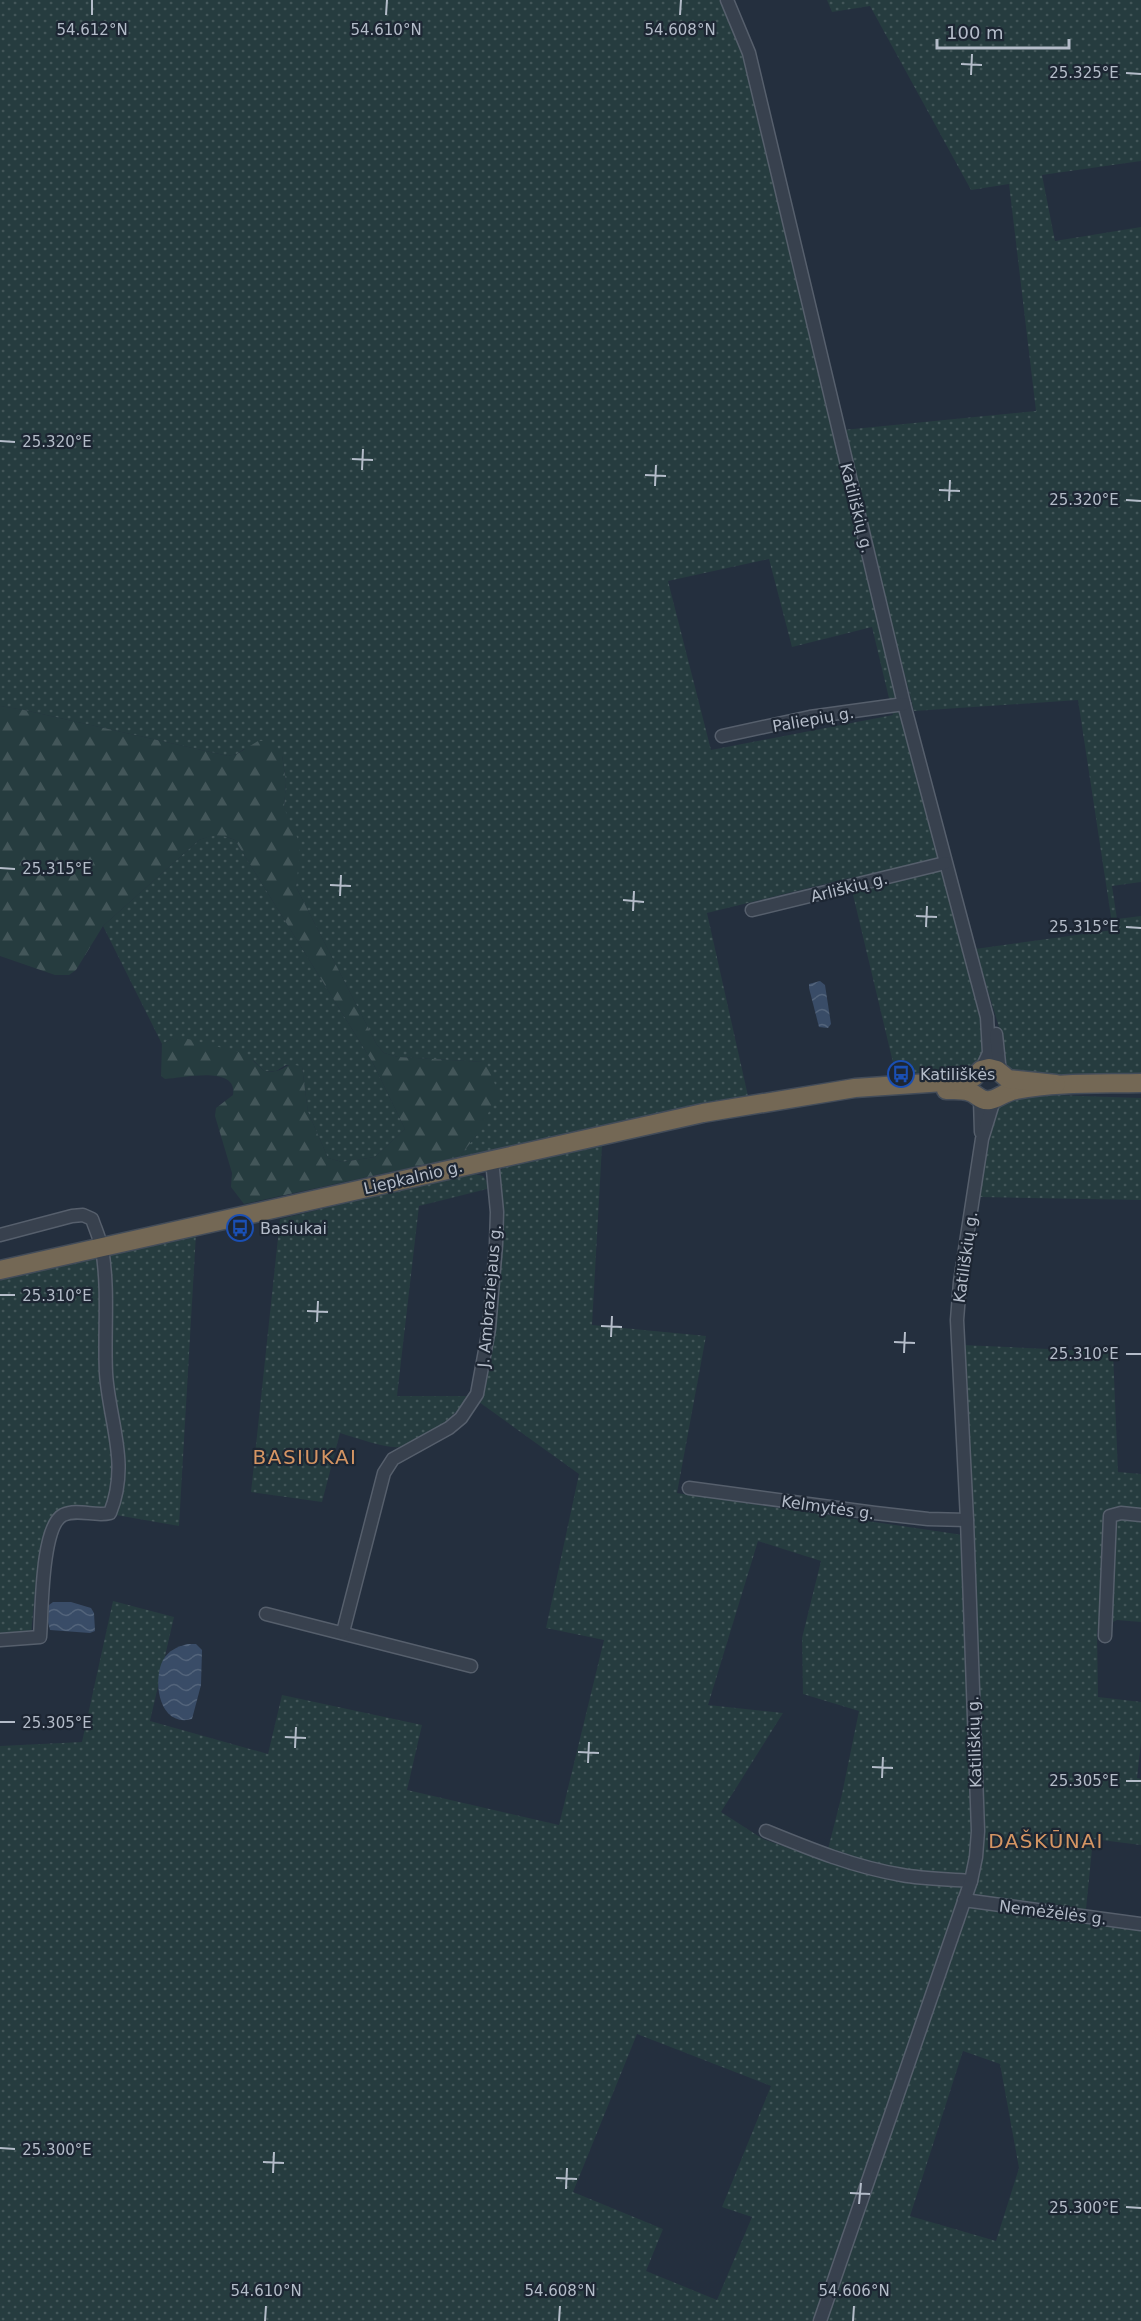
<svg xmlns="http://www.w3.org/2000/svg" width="1141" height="2321" font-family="'DejaVu Sans',sans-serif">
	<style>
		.grass { fill: url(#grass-dots); fill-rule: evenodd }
		.forest { fill: url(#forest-firs) }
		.water { fill: url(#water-waves) }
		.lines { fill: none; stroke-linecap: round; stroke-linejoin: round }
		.minor-casing { stroke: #565f6c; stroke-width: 15 }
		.highway-casing { stroke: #434c59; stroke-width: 21 }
		.minor { stroke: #38414e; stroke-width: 12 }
		.highway { stroke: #746855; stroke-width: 18 }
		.ticks { fill: none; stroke: #b4bcc9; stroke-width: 2 }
		.labels { text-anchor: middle; stroke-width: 4.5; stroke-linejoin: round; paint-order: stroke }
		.street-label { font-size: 16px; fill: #b4bcc9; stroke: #1d2633 }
		.poi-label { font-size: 16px; fill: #b4bcc9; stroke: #1d2633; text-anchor: start }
		.quarter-label { font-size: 20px; letter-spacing: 1.5px; fill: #d59563; stroke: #1d2633 }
		.ticks-label { font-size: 15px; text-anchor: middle; fill: #b4bcc9; stroke: #1d2633; stroke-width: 4.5; stroke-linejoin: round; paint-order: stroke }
	</style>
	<defs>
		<pattern id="grass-dots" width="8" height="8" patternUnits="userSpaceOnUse" patternTransform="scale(1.5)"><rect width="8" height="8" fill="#263c3f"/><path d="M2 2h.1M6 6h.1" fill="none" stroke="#435659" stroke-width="1.8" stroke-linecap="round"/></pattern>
		<pattern id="forest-firs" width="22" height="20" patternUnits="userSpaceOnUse" patternTransform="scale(1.5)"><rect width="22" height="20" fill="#263c3f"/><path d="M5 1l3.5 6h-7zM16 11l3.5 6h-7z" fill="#435659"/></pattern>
		<pattern id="water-waves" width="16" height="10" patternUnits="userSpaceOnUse" patternTransform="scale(1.5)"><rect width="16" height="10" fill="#394c67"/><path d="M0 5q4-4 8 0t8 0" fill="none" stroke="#53647b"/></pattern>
	</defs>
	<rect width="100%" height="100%" fill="#242f3e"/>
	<g class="grass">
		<path d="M0,0H722L744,56L860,549L984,1032C984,1039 986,1049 983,1055C973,1087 919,1071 895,1071L849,878L707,913L748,1096L459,1157L477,1135L483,1062L398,1057L384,1053L377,1045L296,887L297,870L284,808L286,782L282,755L244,749L237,754L228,756L24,710L0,706ZM769,559L792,647L872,627L893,715L711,750L668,581Z"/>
		<path d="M827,0H1141V161L1042,175L1055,241L1141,227V882L1112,886L1117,919L1141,916V1075H1015L1004,1066L1003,1040L975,949L1113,930L1078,700L914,711L843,430L1036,411L1009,184L971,190L870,6L832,12Z"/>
		<path d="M213,835L224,836L235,840L373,1063L405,1129L375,1157L342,1162L328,1158L308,1112L302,1067L286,1065L276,1071H264L254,1061L173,1038L162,1044L103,926L199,840Z"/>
		<path d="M1024,1094L1141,1098V1200L979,1197L996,1107Z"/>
		<path d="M602,1146L592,1325L706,1336L677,1493L963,1535L973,1831L969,1871L816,2321H0V1746L82,1742L113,1601L174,1617L150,1721L268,1754L282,1695L422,1725L407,1790L559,1825L604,1640L546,1628L579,1474L479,1402L500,1171L509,1163ZM758,1541L821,1561L802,1638L803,1694L859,1711L842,1794L825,1861L763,1839L721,1812L783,1713L708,1705ZM637,2034L771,2086L722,2207L752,2217L717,2300L646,2271L663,2229L573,2192Z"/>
		<path d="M470,1173L483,1176L491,1188L419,1206L397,1396H470C456,1414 423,1445 399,1447C388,1449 353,1437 340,1433L322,1502L251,1492L280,1219Z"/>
		<path d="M196,1234L179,1526L70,1507C62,1509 56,1513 51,1520C36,1548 35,1601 31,1634L0,1636V1279Z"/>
		<path d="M963,1345L1113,1352L1118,1472L1141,1474V1622L1117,1620L1097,1630L1098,1697L1141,1702V1742L1137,1778L1141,1779V1845L1093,1839L1085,1919L1141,1927V2321H826L896,2121L976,1880ZM963,2051L1000,2064L1019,2168L996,2241L910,2216Z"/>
	</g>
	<path class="forest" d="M0,706L24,710L228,756L237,754L258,741H267L276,745L282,755L286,782L284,808L297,837L300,852L296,887L377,1045L384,1053L398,1057L484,1062L490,1069L498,1094L477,1135L459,1157L244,1204L231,1187L232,1173L215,1116L216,1108L233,1095C238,1065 184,1078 165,1079L161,1076L162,1044L173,1038H184L246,1054L264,1071C268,1071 272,1072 276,1071C288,1068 287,1061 302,1067L308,1112L328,1158L342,1162L375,1157L405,1129L373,1063L235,840C221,834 213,835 199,840L103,926L76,970L69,975H55L0,956Z"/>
	<g class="water">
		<path d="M820,981L825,985L831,1024L828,1028L819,1027L809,988V984Z"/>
		<path d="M53,1602H71L91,1608L94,1613L95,1631L90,1633L50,1630L48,1622L49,1605Z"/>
		<path d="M187,1644H196L202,1650L201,1685L192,1719C159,1728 152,1681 163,1660C169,1650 177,1647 187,1644Z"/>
	</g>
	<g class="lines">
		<defs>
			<g id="minor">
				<path d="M727,0L749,53L904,704L987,1017L989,1053L981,1070"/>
				<path d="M722,736L810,717L904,704"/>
				<path d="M752,910L945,863"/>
				<path d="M996,1034L1000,1073"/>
				<path d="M980,1099L981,1132"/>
				<path d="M0,1235L72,1216L83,1215L92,1219C95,1228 100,1239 102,1249C109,1290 104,1332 106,1373C109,1421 130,1464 110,1513C95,1517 78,1508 63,1515C41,1526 42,1613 40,1637L0,1640"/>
				<path d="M689,1488L875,1513L928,1519L967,1520"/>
				<path d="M266,1614L471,1666"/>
				<path d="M343,1632L384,1473L393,1459L449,1428L461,1418L477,1394L489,1329L496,1245L497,1212L492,1160"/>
				<path d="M1105,1636L1110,1516L1121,1513L1141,1515"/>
				<path d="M766,1831C810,1849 854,1867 902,1875C924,1879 948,1879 971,1881"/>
				<path d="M964,1900L1141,1924"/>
				<path d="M820,2321L971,1881L976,1857L978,1831L967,1520L957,1320L960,1282L982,1139L994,1100"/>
			</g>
			<g id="highway">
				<path d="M946,1090C954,1090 962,1089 970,1092C977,1094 981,1102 990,1100C998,1099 1004,1092 1016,1090C1057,1082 1099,1084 1141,1083"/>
				<path d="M0,1270L703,1113L855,1088L959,1081L974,1077L981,1070L989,1068L997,1070L1008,1079L1056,1084"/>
			</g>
		</defs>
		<use href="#minor" class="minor-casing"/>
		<use href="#highway" class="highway-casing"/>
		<use href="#minor" class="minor"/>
		<use href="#highway" class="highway"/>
	</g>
	<path class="ticks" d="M92,15V0M386,15L387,0M680,15L681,0M961,64L982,65M1126,73L1141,74M971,75L972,54M0,441L15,442M352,459L373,460M362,470L363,449M645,475L666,476M655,486L656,465M939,490L960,491M1126,500L1141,501M949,501L950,480M0,868L15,869M330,885L351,886M340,896L341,875M623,900L644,902M633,911L634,891M916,916L937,917M926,927L927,906M1126,927L1141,928M0,1295H15M307,1311L328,1312M317,1322L318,1301M601,1326L622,1327M611,1337L612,1316M894,1342L915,1343M904,1353L905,1332M1126,1354H1141M0,1722H15M285,1737L306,1738M295,1748L296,1727M578,1752L599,1753M588,1763L589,1742M872,1767L893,1768M882,1778L883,1757M1126,1781H1141M0,2148L15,2149M263,2162L284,2163M273,2173L274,2152M556,2178L577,2179M566,2189L567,2168M850,2193L870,2194M859,2204L861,2183M1126,2207L1141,2208M265,2321L266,2306M559,2321L560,2306M853,2321L854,2306"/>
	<defs>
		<symbol id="bus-ring" viewBox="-11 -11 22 22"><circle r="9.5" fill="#1d2633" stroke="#1a4fb4" stroke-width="1.5"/><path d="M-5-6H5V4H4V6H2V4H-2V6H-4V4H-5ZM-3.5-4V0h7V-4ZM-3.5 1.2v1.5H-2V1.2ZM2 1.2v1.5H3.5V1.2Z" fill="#1a4fb4"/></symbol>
	</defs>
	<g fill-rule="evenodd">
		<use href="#bus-ring" x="886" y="1059" width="30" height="30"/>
		<use href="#bus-ring" x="225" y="1213" width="30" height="30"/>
	</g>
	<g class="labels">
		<g class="street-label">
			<text transform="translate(857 508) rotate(76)" y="6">Katiliškių g.</text>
			<text transform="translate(813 719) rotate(-10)" y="6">Paliepių g.</text>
			<text transform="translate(849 887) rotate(-14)" y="6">Arliškių g.</text>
			<text transform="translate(413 1177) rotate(-13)" y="6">Liepkalnio g.</text>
			<text transform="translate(965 1257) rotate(-82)" y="6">Katiliškių g.</text>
			<text transform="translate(489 1296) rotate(-85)" y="6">J. Ambraziejaus g.</text>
			<text transform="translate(828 1507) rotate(8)" y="6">Kelmytės g.</text>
			<text transform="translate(974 1742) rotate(-92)" y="6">Katiliškių g.</text>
			<text transform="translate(1053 1912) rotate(7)" y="6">Nemėžėlės g.</text>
		</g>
		<g class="poi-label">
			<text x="920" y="1080">Katiliškės</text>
			<text x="260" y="1234">Basiukai</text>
		</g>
		<g class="quarter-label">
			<text x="305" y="1464">BASIUKAI</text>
			<text x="1046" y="1848">DAŠKŪNAI</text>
		</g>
	</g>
	<g class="ticks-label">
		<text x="92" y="35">54.612°N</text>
		<text x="386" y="35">54.610°N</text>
		<text x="680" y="35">54.608°N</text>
		<text x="1084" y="78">25.325°E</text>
		<text x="57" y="447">25.320°E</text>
		<text x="1084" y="505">25.320°E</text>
		<text x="57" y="874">25.315°E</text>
		<text x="1084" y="932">25.315°E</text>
		<text x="57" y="1301">25.310°E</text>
		<text x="1084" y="1359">25.310°E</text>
		<text x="57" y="1728">25.305°E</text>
		<text x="1084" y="1786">25.305°E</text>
		<text x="57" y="2155">25.300°E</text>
		<text x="1084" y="2213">25.300°E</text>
		<text x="266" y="2296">54.610°N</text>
		<text x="560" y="2296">54.608°N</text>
		<text x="854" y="2296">54.606°N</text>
	</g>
	<path d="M937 39v9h132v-9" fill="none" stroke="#b4bcc9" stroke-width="3"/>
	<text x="946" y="39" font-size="18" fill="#b4bcc9" stroke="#1d2633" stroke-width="4.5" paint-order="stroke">100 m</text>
</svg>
